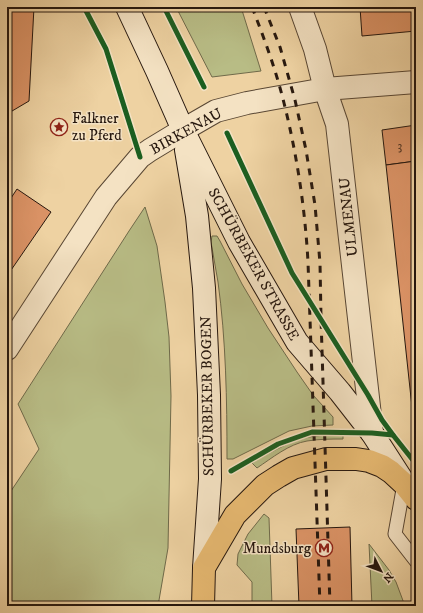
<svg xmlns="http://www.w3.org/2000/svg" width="423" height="613" font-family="'IM FELL DW Pica',serif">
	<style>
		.green { fill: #b8bc85; stroke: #6f6a4a }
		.building { fill: #da9265; stroke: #26170e }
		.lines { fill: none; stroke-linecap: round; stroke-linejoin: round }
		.service-casing { stroke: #584633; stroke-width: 15 }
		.minor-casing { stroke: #584633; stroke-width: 24 }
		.secondary-casing { stroke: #26170e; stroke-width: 24 }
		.primary-casing { stroke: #26170e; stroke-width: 24 }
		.service { stroke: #f4e2c3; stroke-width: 13 }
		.minor { stroke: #f4e2c3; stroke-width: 22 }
		.secondary { stroke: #f4e2c3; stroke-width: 22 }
		.primary { stroke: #e7b971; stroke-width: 22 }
		.rail { stroke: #26170e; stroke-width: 3; stroke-dasharray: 7 7; stroke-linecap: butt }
		.cycleway-casing { stroke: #f4e2c3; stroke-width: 8 }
		.cycleway { stroke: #1b5e20; stroke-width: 5 }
		.labels { text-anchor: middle; stroke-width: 3; stroke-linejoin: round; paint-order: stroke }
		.number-label { font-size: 13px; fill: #533624 }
		.poi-label { font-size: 15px; fill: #26170e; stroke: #f4e2c3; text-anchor: start }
		.street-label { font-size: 15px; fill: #26170e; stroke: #f4e2c3 }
	</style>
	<rect width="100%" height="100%" fill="#eed2a2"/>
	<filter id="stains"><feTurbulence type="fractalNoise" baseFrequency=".005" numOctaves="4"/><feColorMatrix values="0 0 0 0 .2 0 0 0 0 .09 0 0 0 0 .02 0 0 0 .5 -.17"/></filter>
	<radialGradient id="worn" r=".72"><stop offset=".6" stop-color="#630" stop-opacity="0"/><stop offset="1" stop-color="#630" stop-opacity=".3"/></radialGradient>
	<g class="green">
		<path d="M176,7H241L261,71L212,77Z"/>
		<path d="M145,207L157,246L165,302L169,337L171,396L168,548L158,606H7V497L39,449L18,404L129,231Z"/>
		<path d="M212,236H217L220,241L242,284L268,328L297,372L313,395L333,417V425L312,426L289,431L233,459H227C227,400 226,340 218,282C216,269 213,255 211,242Z"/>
		<path d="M343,435V439C331,439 319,439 307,441C289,444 272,458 257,468L252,463C269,453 286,443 305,438C318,435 330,435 343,435Z"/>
		<path d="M264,514L269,518L272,606H252V582L237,565L238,554L248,534Z"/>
		<path d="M369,544L389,570L396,582L405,606H372Z"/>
	</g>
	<g class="building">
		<path d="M7,7H34L29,101L7,114Z"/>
		<path d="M360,7H416V31L362,36Z"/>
		<path d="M416,125V161L386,165L382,130Z"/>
		<path d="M416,161V397L411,398L386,165Z"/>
		<path d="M17,189L51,212L7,276V204Z"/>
		<path d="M416,397V441L411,398Z"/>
		<path d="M350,527L352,606H299L296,529Z"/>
	</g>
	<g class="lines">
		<defs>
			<path id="service" d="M404,484L395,534L416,561"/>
			<g id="minor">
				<path d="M300,7L315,49L325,89L337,124L372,433"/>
				<path d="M7,349L106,197L140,157L150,150L183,130L216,111L247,103L325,89L416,82"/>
			</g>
			<g id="secondary">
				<path d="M127,7L157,71L183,130L239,242L297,342L340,392L372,433L403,481"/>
				<path d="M186,150L197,216L204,288L209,395L210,479L204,568"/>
			</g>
			<path id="primary" d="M203,606L204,568L235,515L265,485L279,476L293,468L326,459H356L369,461L382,466L391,472L404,484L416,499"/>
		</defs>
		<use href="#service" class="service-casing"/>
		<use href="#minor" class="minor-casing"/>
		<use href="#secondary" class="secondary-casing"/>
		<use href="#primary" class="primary-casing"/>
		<use href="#service" class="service"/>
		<use href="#minor" class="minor"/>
		<use href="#secondary" class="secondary"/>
		<use href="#primary" class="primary"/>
		<g class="rail">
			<path d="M252,7C264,38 276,70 284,103C297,155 305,208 308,262L320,606"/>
			<path d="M264,7L280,47L295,100L306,150L315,205L320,263L321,318L330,606"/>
		</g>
		<defs>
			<g id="cycleway">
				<path d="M84,7L106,49L140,157"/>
				<path d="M164,7L204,87"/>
				<path d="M227,133L292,273L368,395L382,420L393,435L416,464"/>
				<path d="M231,471L278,444L312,432L372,433L393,435"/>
			</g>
		</defs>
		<use href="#cycleway" class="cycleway-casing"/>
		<use href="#cycleway" class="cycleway"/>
	</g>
	<defs>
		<symbol id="sight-ring" viewBox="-11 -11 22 22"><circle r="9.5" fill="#f4e2c3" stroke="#8f2418" stroke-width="1.5"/><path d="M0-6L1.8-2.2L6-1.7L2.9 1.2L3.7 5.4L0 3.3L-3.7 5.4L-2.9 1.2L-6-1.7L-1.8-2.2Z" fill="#8f2418"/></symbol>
		<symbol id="metro-ring" viewBox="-11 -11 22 22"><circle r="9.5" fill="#f4e2c3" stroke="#8f2418" stroke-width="1.5"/><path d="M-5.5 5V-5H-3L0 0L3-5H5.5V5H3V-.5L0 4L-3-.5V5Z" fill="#8f2418"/></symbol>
	</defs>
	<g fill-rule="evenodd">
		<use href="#sight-ring" x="49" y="117" width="20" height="20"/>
		<use href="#metro-ring" x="314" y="538" width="20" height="20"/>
	</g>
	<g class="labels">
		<g class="number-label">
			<text x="400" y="150">3</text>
		</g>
		<g class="poi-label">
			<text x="72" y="123">Falkner<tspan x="72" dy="17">zu Pferd</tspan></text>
			<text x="311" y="553" text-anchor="end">Mundsburg</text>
		</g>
		<g class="street-label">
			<text transform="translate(186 131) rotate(-29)" y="5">BIRKENAU</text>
			<text transform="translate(348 217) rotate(-96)" y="5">ULMENAU</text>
			<text transform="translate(254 264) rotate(61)" y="5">SCHÜRBEKER STRASSE</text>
			<text transform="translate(207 396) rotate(-91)" y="5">SCHÜRBEKER BOGEN</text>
		</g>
	</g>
	<rect width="423" height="613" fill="none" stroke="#eed2a2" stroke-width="24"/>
	<rect x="8" y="8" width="407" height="597" fill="none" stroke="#26170e" stroke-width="2"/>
	<rect x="12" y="12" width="399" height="589" fill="none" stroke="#26170e"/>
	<g transform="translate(381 571) rotate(132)" stroke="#f4e2c3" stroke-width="3" paint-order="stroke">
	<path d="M0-3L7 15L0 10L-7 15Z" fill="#26170e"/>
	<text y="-6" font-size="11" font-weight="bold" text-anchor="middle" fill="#26170e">N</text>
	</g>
	<rect width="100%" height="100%" filter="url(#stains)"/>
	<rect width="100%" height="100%" fill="url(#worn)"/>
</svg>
